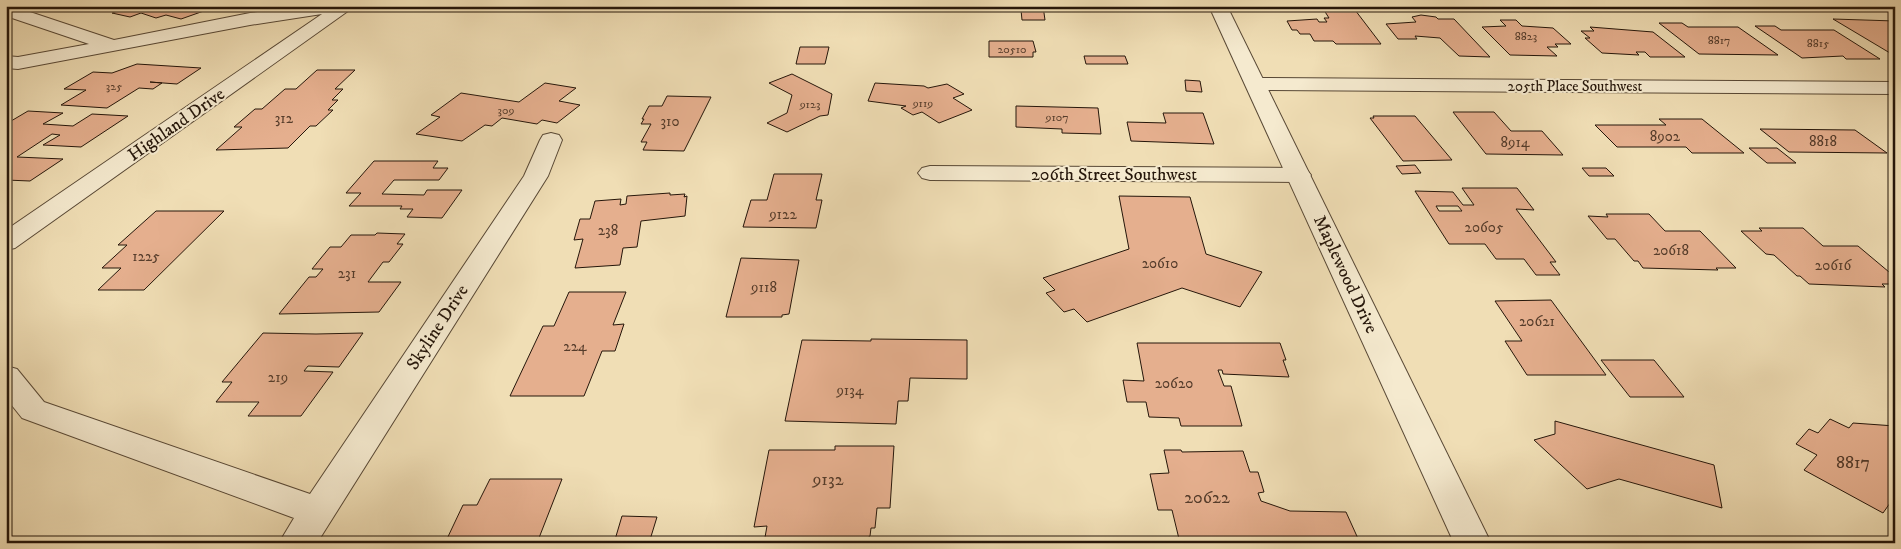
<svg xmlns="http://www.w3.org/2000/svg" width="1901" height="549" font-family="'IM FELL DW Pica',serif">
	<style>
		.building { fill: #e5af8e; stroke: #25160a; fill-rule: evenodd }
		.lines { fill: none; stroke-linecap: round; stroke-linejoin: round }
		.minor-casing { stroke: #584835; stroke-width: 2 }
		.tertiary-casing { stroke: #584835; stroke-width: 2 }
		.minor { fill: #f5eacf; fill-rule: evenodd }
		.tertiary { fill: #f5eacf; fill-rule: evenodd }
		.labels { text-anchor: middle; stroke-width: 4; stroke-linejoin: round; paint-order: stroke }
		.far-number-label { font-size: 12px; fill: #553c2b }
		.far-street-label { font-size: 15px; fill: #25160a; stroke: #f5eacf }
		.number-label { font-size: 15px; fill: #553c2b }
		.street-label { font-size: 18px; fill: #25160a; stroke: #f5eacf }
		.near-number-label { font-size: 18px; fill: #553c2b }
	</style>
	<rect width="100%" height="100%" fill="#f0deb5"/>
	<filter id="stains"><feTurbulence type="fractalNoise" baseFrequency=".004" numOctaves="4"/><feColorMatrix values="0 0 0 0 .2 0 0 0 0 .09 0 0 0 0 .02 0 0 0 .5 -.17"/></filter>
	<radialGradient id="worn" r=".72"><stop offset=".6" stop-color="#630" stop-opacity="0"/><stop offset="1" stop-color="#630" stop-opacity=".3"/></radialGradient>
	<g class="building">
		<path d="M131,6H218L181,19L166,15L156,18L141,13L130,17L112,13Z"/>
		<path d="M1015,6H1043L1045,20H1022L1021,10H1015Z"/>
		<path d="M1325,6H1352L1381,44H1336L1333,41H1314L1310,34H1300L1297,30H1292L1287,21L1317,19L1319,22H1327L1324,18H1329L1322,7Z"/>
		<path d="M1421,15L1436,17L1438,19H1454L1490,57L1459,56L1440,38L1415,36L1417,39H1398L1386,24L1416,22L1412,17Z"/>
		<path d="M1833,19L1895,21V56Z"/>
		<path d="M1500,20H1516L1522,26L1553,28L1571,44H1555L1558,47H1547L1557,56L1510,55L1482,27L1506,26Z"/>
		<path d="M1659,23H1682L1688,27H1738L1778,55L1699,54Z"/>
		<path d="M1755,26H1775L1781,30H1834L1880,59H1846L1843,56L1802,58Z"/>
		<path d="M1590,27L1653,32L1685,57H1650L1645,52H1636L1639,55L1602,53L1585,38H1590L1581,31H1594Z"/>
		<path d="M989,41H1033L1036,52H1033V57H989Z"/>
		<path d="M800,47H829L825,64H796Z"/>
		<path d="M1084,56H1125L1128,64H1086Z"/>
		<path d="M137,64L201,68L177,84L150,82L162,83L153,89L139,88L107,108L61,105L86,90L64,89L93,72L112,73Z"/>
		<path d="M317,70H355L335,89H343L332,100H338L328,110H333L316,126H310L288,148L216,150L242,127H234L255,109H262L285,89H296Z"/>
		<path d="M792,74L832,94L828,115L820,116L787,132L767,123L787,113L792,95L769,83Z"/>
		<path d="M1185,80L1200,81L1202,92L1186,91Z"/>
		<path d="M545,83L576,88L559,101L580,105L557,123L542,120L537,124L502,118L492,126L485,125L462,141L416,134L440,117L431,115L461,93L519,102Z"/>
		<path d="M875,83L924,86L928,88L947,84L964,94L953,98L972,110L939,123L922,112L913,115L901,108L906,106L868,101Z"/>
		<path d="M667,96L711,97L684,151L643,150L647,142H641L651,124H641L644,119H642L649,106H662Z"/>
		<path d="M1016,106L1098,108L1101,134L1062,133V129L1016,127Z"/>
		<path d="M28,111L63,113L43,124L73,126L92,114L128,116L81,147L43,145L60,135L52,134L17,157L63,159L30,181L6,180V124Z"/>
		<path d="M1453,112H1494L1511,131H1542L1563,155L1486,154Z"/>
		<path d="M1163,113H1203L1214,144L1131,141L1127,122L1166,123Z"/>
		<path d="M1373,116H1415L1452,160L1403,161L1370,118H1374Z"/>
		<path d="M1659,119H1702L1744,153H1692L1686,147H1617L1595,125H1666Z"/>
		<path d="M1760,129L1855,130L1887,153L1789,152Z"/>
		<path d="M1749,148H1777L1796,163H1767Z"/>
		<path d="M374,161H438L433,168H448L439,180H394L382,194L424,195L427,190H462L442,218L407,217L413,209H400L402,206H349L361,193H346Z"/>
		<path d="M1415,165L1421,173L1402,174L1396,166Z"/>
		<path d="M1582,168H1606L1614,176H1589Z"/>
		<path d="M774,174H822L816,200H822L816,228L743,227L751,200H767Z"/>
		<path d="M1462,188H1517L1534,210L1516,209L1556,262H1550L1560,275H1536L1524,259H1496L1485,244H1449L1415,191L1453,192L1463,205H1474ZM1436,206H1458L1462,211H1439Z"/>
		<path d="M670,193V195L685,194L684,197L687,196L685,216L641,221L637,247L623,248L620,265L575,268L583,239L574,240L580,219H590L595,201L621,199L620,205L626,204L627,196Z"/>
		<path d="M1119,196L1190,197L1206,254L1262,272L1240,307L1182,288L1087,322L1074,309L1064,312L1046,293L1055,290L1043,278L1129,249Z"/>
		<path d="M156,211H224L144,290H98L121,268H102L127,245H118Z"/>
		<path d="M1606,214H1649L1665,231H1700L1736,268H1716L1718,270L1643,268L1638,261H1634L1615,239H1607L1588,216L1608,217Z"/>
		<path d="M1759,228H1803L1823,246H1858L1895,277V284H1882L1885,287L1809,284L1800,276H1797L1774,255L1766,254L1741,231H1762Z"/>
		<path d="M377,233L405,234L397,244H403L389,262H383L368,282H401L379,312L279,314L309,277H316L323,269H312L330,247H341L351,235H375Z"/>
		<path d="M741,258L799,260L789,314L782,315V317H726Z"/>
		<path d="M569,292H626L613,325L624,324L615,351H602L584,396H510L543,326H554Z"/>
		<path d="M1551,300L1606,375H1527L1505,341H1522L1495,301Z"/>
		<path d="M263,333L316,334L363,333L339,367L308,366L304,371L333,372L301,416H248L259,402H216L232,382H222Z"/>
		<path d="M871,339L967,340V379L910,378L908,401H898L896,424L785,421L802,340L871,341Z"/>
		<path d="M1137,343H1280L1286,360H1283L1289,377L1223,374L1222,370H1218L1224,386H1231L1242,426H1181L1179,418L1149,417L1146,402H1127L1123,380L1144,381Z"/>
		<path d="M1601,360H1654L1684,397H1630Z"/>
		<path d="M1830,419L1849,428L1853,423L1895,426V496L1883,513L1804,470L1817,455L1796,444L1809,429L1818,433Z"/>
		<path d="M1555,421L1714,465L1722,508L1619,479L1587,489L1534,440L1555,434Z"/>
		<path d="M835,446H894L890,508H877L875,528H871L870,536L861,543H764L767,526L754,527L769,450H835Z"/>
		<path d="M1164,450H1181L1182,452L1243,451L1250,472H1258L1264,492L1258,493L1261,501L1290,511L1346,512L1360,543H1180L1172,510H1158L1150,474L1169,473Z"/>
		<path d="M490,479H562L537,543H445L463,505H477Z"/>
		<path d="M622,516L657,517L649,543H614Z"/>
	</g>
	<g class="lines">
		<defs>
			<g id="minor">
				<path d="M300,6H355L15,248L6,250V230L322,14L250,25L18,69L6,68V56L18,57L89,44L9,17L6,12L9,9L15,8L21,9L114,40L250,13Z"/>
				<path d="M1256,78L1895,82V94L1256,90L1249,88L1246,84L1249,80Z"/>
				<path d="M551,133L559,135L562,140L548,176L317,543H279L294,518L22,418L6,398V366L17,369L44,402L310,494L524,176L540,140L543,135Z"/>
				<path d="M930,166L1299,168L1307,170L1311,175L1307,180L1299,182L930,180L922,178L918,173L922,168Z"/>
			</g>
			<path id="tertiary" d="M1209,6H1227L1491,543H1454Z"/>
		</defs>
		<use href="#minor" class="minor-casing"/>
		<use href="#tertiary" class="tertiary-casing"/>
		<use href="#minor" class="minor"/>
		<use href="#tertiary" class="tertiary"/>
	</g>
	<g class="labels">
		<g class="far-number-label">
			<text x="1526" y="40">8823</text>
			<text x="1719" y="44">8817</text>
			<text x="1818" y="47">8815</text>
			<text x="1012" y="53">20510</text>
			<text x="114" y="90">325</text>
			<text x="923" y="107">9119</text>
			<text x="810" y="108">9123</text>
			<text x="506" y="114">309</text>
			<text x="1057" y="121">9107</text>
		</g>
		<g class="far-street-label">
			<text x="1575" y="91">205th Place Southwest</text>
		</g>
		<g class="number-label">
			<text x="284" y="123">312</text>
			<text x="670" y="126">310</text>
			<text x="1665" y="141">8902</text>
			<text x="1823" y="146">8818</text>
			<text x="1515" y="147">8914</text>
			<text x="783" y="219">9122</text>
			<text x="1484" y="232">20605</text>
			<text x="608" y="235">238</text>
			<text x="1671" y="255">20618</text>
			<text x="146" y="261">1225</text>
			<text x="1160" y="268">20610</text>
			<text x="1833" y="270">20616</text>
			<text x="347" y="278">231</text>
			<text x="764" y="292">9118</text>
			<text x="1537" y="326">20621</text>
			<text x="575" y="351">224</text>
			<text x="278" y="382">219</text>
			<text x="1174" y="388">20620</text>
			<text x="850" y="395">9134</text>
		</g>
		<g class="street-label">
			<text transform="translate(176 124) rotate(-35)" y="6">Highland Drive</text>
			<text x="1114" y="180">206th Street Southwest</text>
			<text transform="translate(1346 274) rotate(65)" y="6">Maplewood Drive</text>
			<text transform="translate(437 327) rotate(-57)" y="6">Skyline Drive</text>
		</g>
		<g class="near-number-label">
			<text x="1853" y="468">8817</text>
			<text x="828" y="485">9132</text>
			<text x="1207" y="503">20622</text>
		</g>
	</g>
	<rect width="1901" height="549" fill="none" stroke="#f0deb5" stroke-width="25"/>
	<rect x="8" y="8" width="1886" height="534" fill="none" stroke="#25160a" stroke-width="2.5"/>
	<rect x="12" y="12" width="1876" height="524" fill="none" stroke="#25160a"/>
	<rect width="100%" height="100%" filter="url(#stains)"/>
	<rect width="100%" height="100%" fill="url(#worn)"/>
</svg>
